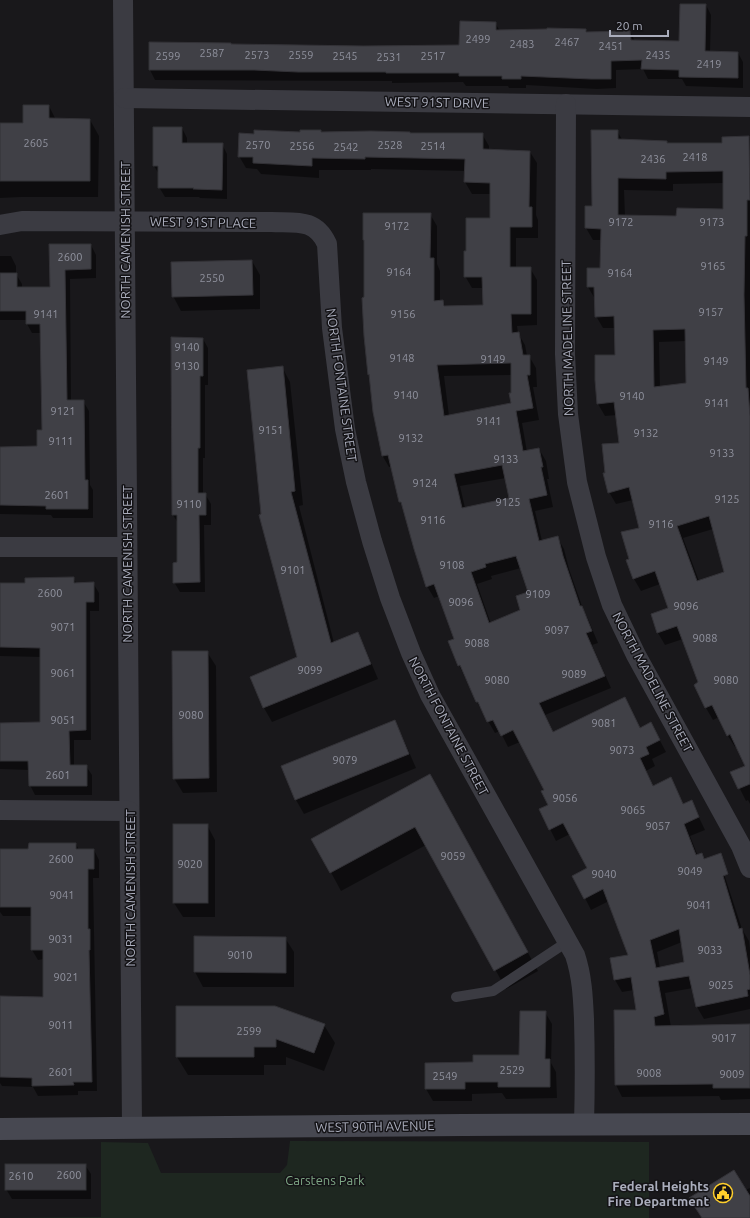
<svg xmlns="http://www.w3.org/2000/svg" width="750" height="1218" font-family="Ubuntu,sans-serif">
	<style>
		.green { fill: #1e2720 }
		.shadow { fill: #0007; fill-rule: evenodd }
		.building { fill: #404046; stroke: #333237; fill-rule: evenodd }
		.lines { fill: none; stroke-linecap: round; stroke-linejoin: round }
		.lane { stroke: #3b3b42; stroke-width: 10 }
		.street { stroke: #3b3b42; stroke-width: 20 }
		.secondary { stroke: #474851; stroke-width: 22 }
		.labels { text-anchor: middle; stroke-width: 3; stroke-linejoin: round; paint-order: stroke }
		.number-label { font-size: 11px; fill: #90929e }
		.street-label { font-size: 13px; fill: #aaadbc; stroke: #141316 }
		.park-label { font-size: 13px; fill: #7fa886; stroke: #141316 }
		.poi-label { font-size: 13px; font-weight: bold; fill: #aaadbc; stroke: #141316; text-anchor: end }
	</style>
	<rect width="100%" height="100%" fill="#19181b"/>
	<path class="green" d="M290,1141L649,1142V1218H0L101,1217V1142L148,1143L161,1173H280L287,1165Z"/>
	<g class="shadow">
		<path d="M706,5L711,15L710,52L738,53L743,62V88L686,86L682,79H648L643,69L616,70V88L597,89L526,85V88H509L508,86H466L463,82L392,83V81L155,80L150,70L231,45L364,47L460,46L495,23L500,31L586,30L588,33L630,32L635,41L680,42Z"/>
		<path d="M49,106L56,120H90L99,136L98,197H21L0,198V124H24Z"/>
		<path d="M182,128L187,138V144H222L227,154V199L200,198L199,197H165L159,187V174L154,166Z"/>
		<path d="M321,131L322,133L482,134L489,146V150L530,152L537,163L536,215L538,220V238H516V268H530L537,280V325L517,326L518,333L525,345L527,356H529L536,368L537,387H533L539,420L522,423L527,452L539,449L546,461L549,479H547L553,507L535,511L542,541L557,537L564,549L569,569L583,609L588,619L598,643L592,645L611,688L545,715L554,733L640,729L657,735L666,752L652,759L655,766L646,771L654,787L670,779L684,805L691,801L705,830L690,836L701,864L719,866L725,877L742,929L749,941L750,949V1009L704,1019L697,1007L693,988L665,993L671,1027L750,1026V1099L721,1100L719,1096L622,1097L616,1085L615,1011H638L634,990L622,992L615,980L629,956L609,901L591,910L585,898L589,868L570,834L556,841L550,829V805L546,790L520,742L508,747L500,731L495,733L477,702L459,665L455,639L439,596L434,598L427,586L404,507L400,502L392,467H389L382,455L369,374L365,298L430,214L437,226V264L440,271V301H443L446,307L484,306V288H472L465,276L491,219V194H472L465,182L466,171L371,169V170H319V178L261,174L257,169L246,168L239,156L255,135ZM512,375V404L449,416L444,376ZM506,478L510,499L465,508L460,486ZM521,568L529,592L522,610L491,624L477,584L492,579L491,576ZM682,942L685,963L660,968L657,952Z"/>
		<path d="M617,131L623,141L667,142L668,144H723L749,137L750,140V804L748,800L746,801L732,773L746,766L737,746L735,747L728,736L735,733L719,717L713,720L706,708L695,685L699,683L683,639L665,645L658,633L652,615L670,609L660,584L641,591L634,579L627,560L630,559L641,528L633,500L616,504L609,492L606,474L620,443L617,415L605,416L598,404L596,380L616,356V328H603L596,316L595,299L588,287L601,269L602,240H593L586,228ZM724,183V210L677,217L625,216L624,190L673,191V184ZM686,341L687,384L660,387L659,342ZM713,529L725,572L699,581L683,538Z"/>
		<path d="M50,245H91L96,255V278L70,279L71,401H83L89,411L90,485L93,490V518H53L51,515L0,514V448L38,447L43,431L42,333H32L27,324V320H0V256H11L16,266V274L22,284V288H51Z"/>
		<path d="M252,261L260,275V309L181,311L173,296Z"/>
		<path d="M172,338L203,339L208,348V385H205V458H203V494H205L211,504V525H204L205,592H180L174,582L178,563V523L173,515Z"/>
		<path d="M282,367L290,382L303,505L299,506L334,643L357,633L365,648L378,679L272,722L264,708L251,677L298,658L262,515Z"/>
		<path d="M73,578L77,584L93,583L99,593V611H90L91,740H74V766H86L92,775V795H35L30,785L29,770L0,769V724L41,723V657L0,656V584H26Z"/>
		<path d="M207,652L216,666L217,792L183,793L174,778Z"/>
		<path d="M394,721L402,736L416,768L304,814L296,800L282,767Z"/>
		<path d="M440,794L538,971L506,989L426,845L341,891L313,839Z"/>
		<path d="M207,825L215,840V917H183L174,903Z"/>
		<path d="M76,844L79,850H94L99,860V878H93L97,1091H78V1095L38,1096L33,1087L2,1086L0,1083V997L44,998V959L38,960L32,950V916H3L0,912V850H29Z"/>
		<path d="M195,937L285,938L294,952V987H203L195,972Z"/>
		<path d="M545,1012L552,1024L551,1063L556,1072L557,1098L506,1099L502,1093L472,1094V1101H433L426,1089V1064L474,1063L520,1056Z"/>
		<path d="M324,1025L335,1043L324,1071L286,1057V1065H264V1075H188L177,1057Z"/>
		<path d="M85,1165L91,1174V1199H12L6,1189Z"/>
		<path d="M750,1188V1218H702L745,1190Z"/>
	</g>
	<g class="building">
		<path d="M680,4H706L705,51L738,52V78L679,77V70L641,69L642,60L611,61V79H591L521,76V79H502V76H459V73H386V72H298L254,70H149V42L231,43V44L364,46L459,45L460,21L496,22V30L547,29V28L586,29V32L630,31L631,40L679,41Z"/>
		<path d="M23,105H49V118L90,119V181H0V123H23Z"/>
		<path d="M153,127H182V143H223L222,190L193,189L194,188H158V166H153Z"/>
		<path d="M254,130L300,132V130H321V132L371,131L410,132V133H483V149L530,151L529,207H532V227H510V267H531V314H511L512,333L519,332L523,355H530V375H527L533,408L516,411L523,451L539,448L543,467H541L547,495L529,499L539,541L558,536L563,556L580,606H582L592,631L586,633L605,676L539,703L553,732L625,697L640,728L651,722L660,740L646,747L649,754L640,758L653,786L671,777L683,804L692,800L699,817L684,824L696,855L702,853L704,859L721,853L728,874L723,876L739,929L742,928L750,975V989L747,990L748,996L696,1007L689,976L658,981L664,1014L654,1017L655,1026L750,1024V1088H713V1084L615,1085L614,1010H636L631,977L614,980L610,958L628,955L603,889L584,899L572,876L587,868L563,823L549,830L539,809L548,805L541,791L544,790L513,730L501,736L493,720L487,722L478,702H476L460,665L458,666L448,641L454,639L434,584L426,587L414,549L401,502H399L388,455L382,456L373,412L369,374L368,375L364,336L362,298L364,297V240H363V213H431L430,258H434V301L443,300L444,306L483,305L482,277H464V251H466V218H490V183L464,182L465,159L365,157V159L312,158V166L253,163V157H238L239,133L254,134ZM511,363V393H509L511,403L444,416L437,365ZM502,465L509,498L462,508L454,474ZM516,556L528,592L516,596L520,610L489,623L471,572L486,567L485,564ZM679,929L684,962L656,968L650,940Z"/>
		<path d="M591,130H618V139L667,141V143H722V137L749,136L750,200H747V236H745L744,295L746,388H748L750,416V784L738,789L730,772L745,766L730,734L727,736L712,705L705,708L694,685L698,682L677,626L657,633L651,614L668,608L655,571L633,579L626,560L629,559L621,532L639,528L629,487L608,493L603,473H605L602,444L619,443L614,402L597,404L595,380V355H615L614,316L595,317L594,287H587V268H600L601,229L585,228V206H592ZM723,171V209L677,208L676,216L618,215V178L666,179V172ZM685,329L686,383L654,387L653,330ZM709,516L724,572L697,581L677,526Z"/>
		<path d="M49,244H91V269L65,270L67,400H84L85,480H88V509H46V506L0,505V447L37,446V430H42L40,324H26V311H0V273H17V287H50Z"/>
		<path d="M252,260L253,295L172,297L171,262Z"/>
		<path d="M171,337L203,338V376H200V448H198V493H206V515H199L200,582L173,583V563L177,562V515H172Z"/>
		<path d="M283,366L295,491L291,492L331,643L358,632L371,664L263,708L250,677L297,657L259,515L261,514L247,370Z"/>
		<path d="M74,577V583L94,582V602H86V730L69,731L70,765H87V786H29L28,761H0V723L40,722V648L0,647V583H25V578Z"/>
		<path d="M172,651H208L209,778L173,779Z"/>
		<path d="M395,720L409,754L295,800L281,766Z"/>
		<path d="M430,774L528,952L494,971L415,827L330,873L311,839Z"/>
		<rect x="173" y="824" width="35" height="79"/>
		<path d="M29,843H76V849H94V869H88V929H90V950H89L92,1082H73L74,1085L32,1086V1078L0,1077V996L43,997V950H31V907H0V849H28Z"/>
		<path d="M194,936L286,937V973L194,972Z"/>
		<path d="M176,1006H275L325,1024L314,1053L276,1039V1047H254V1057H176Z"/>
		<path d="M520,1011H546L545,1059H550V1087H498V1082H465V1089H425V1063L473,1062V1055H519Z"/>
		<rect x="5" y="1164" width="81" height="26"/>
		<path d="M734,1170L750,1196V1218H702L689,1198Z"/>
	</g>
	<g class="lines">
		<path class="lane" d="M456,997L493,991L567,942"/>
		<g class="street">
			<path d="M123,0L132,1128"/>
			<path d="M124,98L750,107"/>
			<path d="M566,104L565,354L568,414L577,482L596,557L612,605L636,655L741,846L750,868"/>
			<path d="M0,225L22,221L271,222C296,223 315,218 327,244L332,328L345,429L356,482L372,541L390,598L411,653L430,695L575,955C582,976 583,997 584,1019C585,1054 585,1089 584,1125"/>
			<path d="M0,547H127"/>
			<path d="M0,810L129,811"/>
		</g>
		<path class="secondary" d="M0,1129L463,1125L750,1124"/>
	</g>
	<defs>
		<symbol id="civic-ring" viewBox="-11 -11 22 22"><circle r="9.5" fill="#141316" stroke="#ffcf2c" stroke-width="1.5"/><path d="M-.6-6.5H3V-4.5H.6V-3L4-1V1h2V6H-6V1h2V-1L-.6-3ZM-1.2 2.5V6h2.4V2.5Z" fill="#ffcf2c"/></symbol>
	</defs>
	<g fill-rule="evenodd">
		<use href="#civic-ring" x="712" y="1182" width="22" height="22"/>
	</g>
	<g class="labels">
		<g class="number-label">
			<text x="478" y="43">2499</text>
			<text x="567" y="46">2467</text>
			<text x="522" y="48">2483</text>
			<text x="611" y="50">2451</text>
			<text x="212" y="57">2587</text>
			<text x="257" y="59">2573</text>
			<text x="301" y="59">2559</text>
			<text x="658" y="59">2435</text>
			<text x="168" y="60">2599</text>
			<text x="345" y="60">2545</text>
			<text x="433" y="60">2517</text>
			<text x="389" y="61">2531</text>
			<text x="709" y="68">2419</text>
			<text x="36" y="147">2605</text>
			<text x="258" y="149">2570</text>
			<text x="390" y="149">2528</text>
			<text x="302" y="150">2556</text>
			<text x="433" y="150">2514</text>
			<text x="346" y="151">2542</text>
			<text x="695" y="161">2418</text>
			<text x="653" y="163">2436</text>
			<text x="621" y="226">9172</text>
			<text x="712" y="226">9173</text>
			<text x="397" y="230">9172</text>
			<text x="70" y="261">2600</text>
			<text x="713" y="270">9165</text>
			<text x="399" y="276">9164</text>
			<text x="620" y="277">9164</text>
			<text x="212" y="282">2550</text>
			<text x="711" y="316">9157</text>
			<text x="46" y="318">9141</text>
			<text x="403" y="318">9156</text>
			<text x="187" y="351">9140</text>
			<text x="402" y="362">9148</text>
			<text x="493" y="363">9149</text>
			<text x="716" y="365">9149</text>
			<text x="187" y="370">9130</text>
			<text x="406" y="399">9140</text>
			<text x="632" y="400">9140</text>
			<text x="717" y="407">9141</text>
			<text x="63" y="415">9121</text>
			<text x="489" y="425">9141</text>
			<text x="271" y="434">9151</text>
			<text x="646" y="437">9132</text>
			<text x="411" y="442">9132</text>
			<text x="61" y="445">9111</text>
			<text x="722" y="457">9133</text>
			<text x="506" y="463">9133</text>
			<text x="425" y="487">9124</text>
			<text x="57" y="499">2601</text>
			<text x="727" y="503">9125</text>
			<text x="508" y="506">9125</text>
			<text x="189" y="508">9110</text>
			<text x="433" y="524">9116</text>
			<text x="661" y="528">9116</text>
			<text x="452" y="569">9108</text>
			<text x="293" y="574">9101</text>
			<text x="50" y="597">2600</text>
			<text x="538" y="598">9109</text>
			<text x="461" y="606">9096</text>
			<text x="686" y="610">9096</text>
			<text x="63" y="631">9071</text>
			<text x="557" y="634">9097</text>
			<text x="705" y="642">9088</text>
			<text x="477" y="647">9088</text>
			<text x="310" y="674">9099</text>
			<text x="63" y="677">9061</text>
			<text x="574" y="678">9089</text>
			<text x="497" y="684">9080</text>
			<text x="726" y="684">9080</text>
			<text x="191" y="719">9080</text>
			<text x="63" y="724">9051</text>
			<text x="604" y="727">9081</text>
			<text x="622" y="754">9073</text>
			<text x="345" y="764">9079</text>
			<text x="58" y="779">2601</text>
			<text x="565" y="802">9056</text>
			<text x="633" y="814">9065</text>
			<text x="658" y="830">9057</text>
			<text x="453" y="860">9059</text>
			<text x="61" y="863">2600</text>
			<text x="190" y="868">9020</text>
			<text x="690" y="875">9049</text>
			<text x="604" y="878">9040</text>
			<text x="62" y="899">9041</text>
			<text x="699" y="909">9041</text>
			<text x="61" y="943">9031</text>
			<text x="710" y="954">9033</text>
			<text x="240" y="959">9010</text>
			<text x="66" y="981">9021</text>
			<text x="721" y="989">9025</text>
			<text x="61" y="1029">9011</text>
			<text x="249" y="1035">2599</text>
			<text x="724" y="1042">9017</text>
			<text x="512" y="1074">2529</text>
			<text x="61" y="1076">2601</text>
			<text x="649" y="1077">9008</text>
			<text x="732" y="1078">9009</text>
			<text x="445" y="1080">2549</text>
			<text x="69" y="1179">2600</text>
			<text x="21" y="1180">2610</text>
		</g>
		<g class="street-label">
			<text transform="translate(437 102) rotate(1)" y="5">WEST 91ST DRIVE</text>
			<text transform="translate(203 222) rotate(1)" y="5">WEST 91ST PLACE</text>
			<text transform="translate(125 240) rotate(-90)" y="5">NORTH CAMENISH STREET</text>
			<text transform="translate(567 338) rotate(-91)" y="5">NORTH MADELINE STREET</text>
			<text transform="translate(342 385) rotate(82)" y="5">NORTH FONTAINE STREET</text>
			<text transform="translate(127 564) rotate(-90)" y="5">NORTH CAMENISH STREET</text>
			<text transform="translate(653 682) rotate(62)" y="5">NORTH MADELINE STREET</text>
			<text transform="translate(449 726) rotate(62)" y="5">NORTH FONTAINE STREET</text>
			<text transform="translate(130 888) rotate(-90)" y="5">NORTH CAMENISH STREET</text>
			<text transform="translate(375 1126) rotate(-1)" y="5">WEST 90TH AVENUE</text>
		</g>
		<g class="park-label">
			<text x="325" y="1185">Carstens Park</text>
		</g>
		<g class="poi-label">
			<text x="709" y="1191">Federal Heights<tspan x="709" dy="15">Fire Department</tspan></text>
		</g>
	</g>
	<path d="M610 30v6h58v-6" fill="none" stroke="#aaadbc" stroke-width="2"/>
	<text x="616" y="30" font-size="12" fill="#aaadbc" stroke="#141316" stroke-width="3" paint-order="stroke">20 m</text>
</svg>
